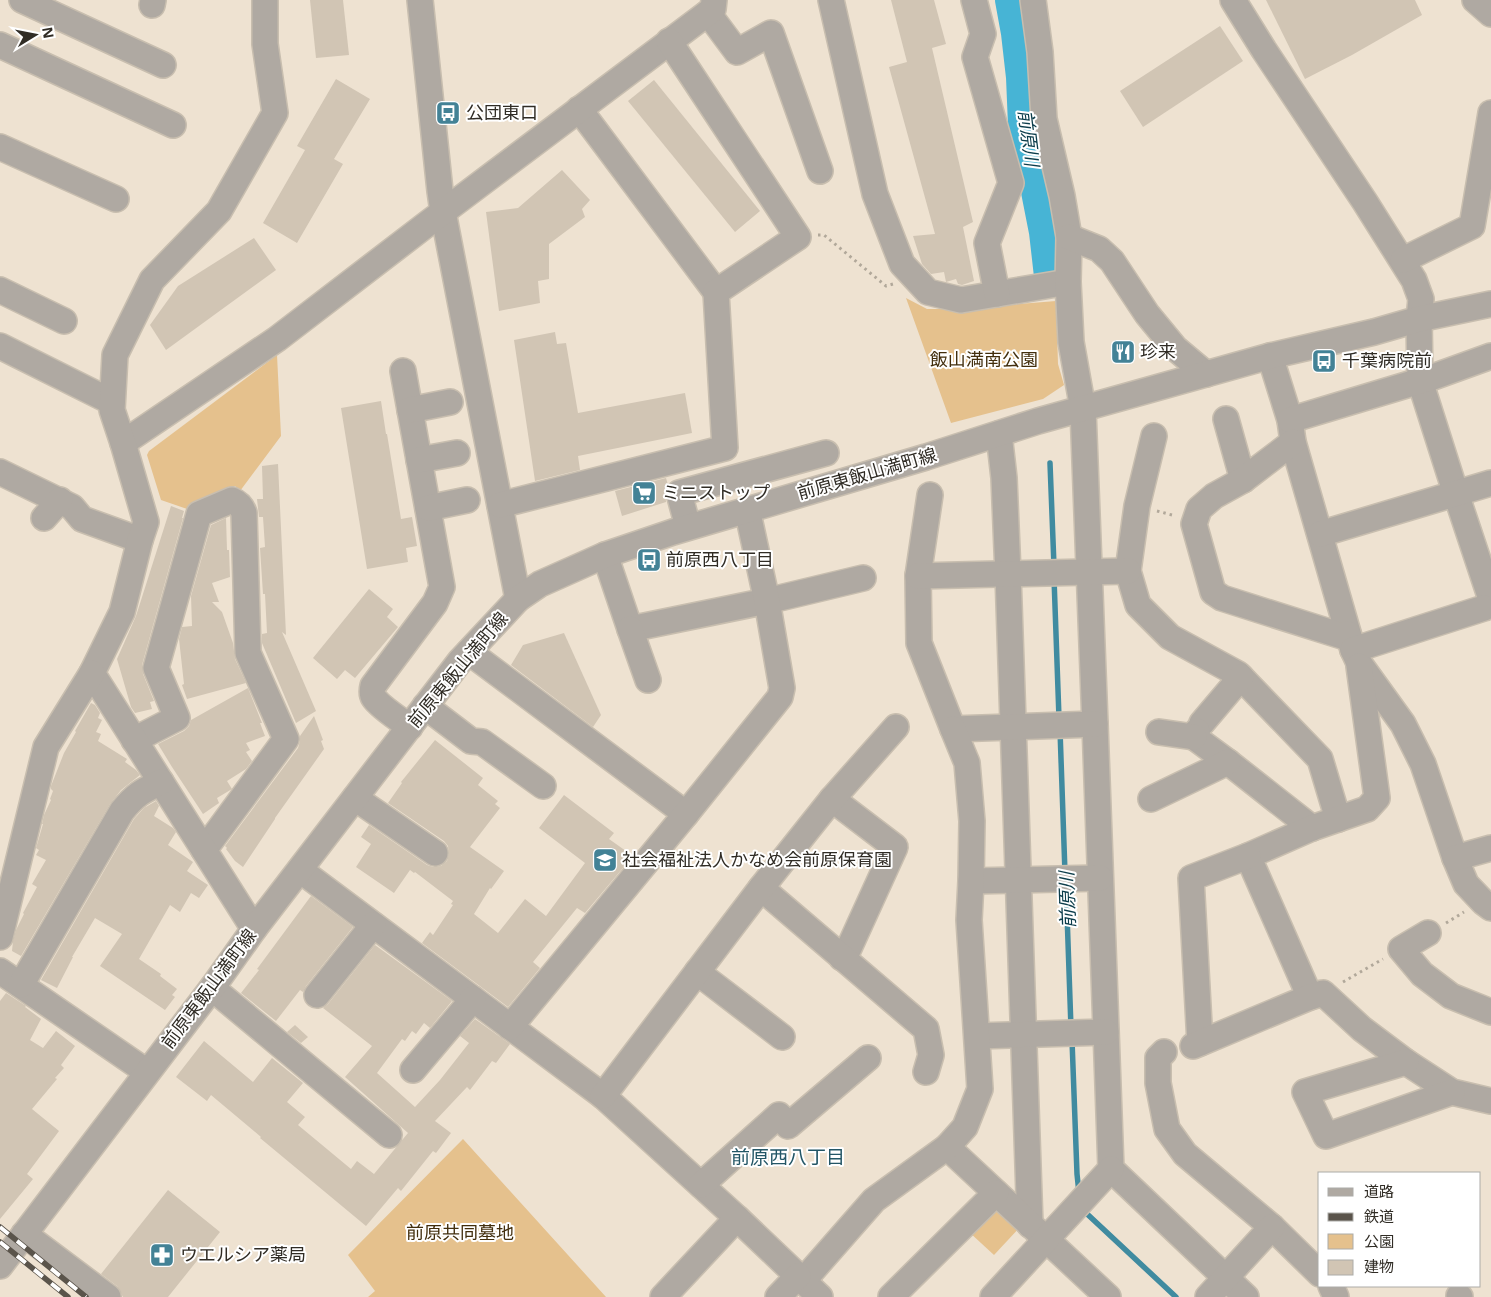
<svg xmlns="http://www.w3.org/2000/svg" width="1491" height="1297" font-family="'Noto Sans','Noto Sans JP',sans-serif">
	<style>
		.green { fill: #e5c18d }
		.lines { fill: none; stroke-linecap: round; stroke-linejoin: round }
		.stream { stroke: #408ba0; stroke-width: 5.5 }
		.river { stroke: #47b4d5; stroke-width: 34 }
		.building { fill: #d1c5b4 }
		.minor-casing { stroke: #c8beaf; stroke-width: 28 }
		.path { stroke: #b1a89a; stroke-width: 3; stroke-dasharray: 2.5 4; stroke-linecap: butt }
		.minor { stroke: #afa9a2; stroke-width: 25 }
		.rail-casing { stroke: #5a544b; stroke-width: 5.5 }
		.rail { stroke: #fff; stroke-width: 4; stroke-dasharray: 11; stroke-linecap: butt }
		.labels { text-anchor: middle; stroke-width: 4; stroke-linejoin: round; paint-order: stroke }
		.poi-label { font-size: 18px; fill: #302c25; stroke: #fff; text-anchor: start }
		.park-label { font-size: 18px; fill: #422e0d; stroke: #fff }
		.street-label { font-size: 18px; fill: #302c25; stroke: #fff }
		.water-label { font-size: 19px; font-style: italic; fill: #0c3d4b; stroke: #fff }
		.neighbourhood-label { font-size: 19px; fill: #235666; stroke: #fff }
	</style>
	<rect width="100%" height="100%" fill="#eee2d1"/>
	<g class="green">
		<path d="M906,298L927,309H960L1056,301L1058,364L1064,385L1043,399L951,423Z"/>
		<path d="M277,355L281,436L240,491L235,486L190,510L161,500L147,455L149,451Z"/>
		<path d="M463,1139L606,1297H368L375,1291L348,1255Z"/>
		<path d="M1004,1210L1020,1227L994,1255L969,1232L990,1212Z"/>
	</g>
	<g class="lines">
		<g class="stream">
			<path d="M1050,463L1054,566"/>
			<path d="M1054,578L1059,718"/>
			<path d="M1060,730L1065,873"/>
			<path d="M1066,885L1071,1028"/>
			<path d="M1072,1040L1077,1174L1079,1193"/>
			<path d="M1084,1209L1085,1212L1176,1297"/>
		</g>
		<path class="river" d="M1012,0L1018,33L1023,77L1025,125L1046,232L1051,276"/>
	</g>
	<g class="building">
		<path d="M310,0H343L349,55L316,58Z"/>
		<path d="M891,0H934L946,44L932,48L973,222L963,227L974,281L962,285L958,284L956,279L946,282L944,272L931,274L922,264L913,236L935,234L889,67L907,62Z"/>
		<path d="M1266,0H1415L1422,15L1352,55L1305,79Z"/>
		<path d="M1220,26L1243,61L1143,127L1120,91Z"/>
		<path d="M336,79L370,99L334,159L343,164L297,243L263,223L305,150L297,146Z"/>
		<path d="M654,80L760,211L735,232L628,101Z"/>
		<path d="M562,170L590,200L582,209L585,217L549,244V279L538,281L540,303L499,311L486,212L518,208Z"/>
		<path d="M254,238L276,270L166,350L150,325L178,286Z"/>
		<path d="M555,332L557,344L566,343L578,413L685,393L692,433L578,456L580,470L535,481L514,340Z"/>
		<path d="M381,401L386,434H387L401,519L412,517L417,546L406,548L408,562L367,569L341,408Z"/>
		<path d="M278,464L286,635L282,632L316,711L296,723L262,643V634L267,633L265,594H263L260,548L265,547L263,517H259L257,499H263L262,466Z"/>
		<path d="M666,478L668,485L665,490L666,502L622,516L615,491Z"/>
		<path d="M171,506L184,511L182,518H183L142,665L143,674L154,701L150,702L152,709L135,713L131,707L117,659L136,616Z"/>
		<path d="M226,518L227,550H229L230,577L212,583L219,602H212L222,612L233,643L235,659L246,683L187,699L182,685L184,684L179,639L182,627L192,626L191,596L211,525Z"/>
		<path d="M369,589L393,609L387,617L398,627L355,678L345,670L337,679L313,658Z"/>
		<path d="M564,633L601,715L593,727L511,665L523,645Z"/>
		<path d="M248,688L262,723H260L265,736L246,743L250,750L246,752L252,761L246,769L227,781L232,789L217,798L219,803L203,814L172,767L158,744L184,731L189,726L191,720Z"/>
		<path d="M91,703L95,705L100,713L98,718L102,720L96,732L101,734L98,741L127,759L125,762L136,770L140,775L121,790L110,804L21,956L12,951L13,941L16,930L24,914L23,913L37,887L32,884L46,860L36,855L39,850L36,848L43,824H42L44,815L51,800L50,799L53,791L51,789V786L64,753L76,732L75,731Z"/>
		<path d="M314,716L323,740L321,741L324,749L275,818V819L243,867L235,861L226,849L227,848L225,846L298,748L300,741V736Z"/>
		<path d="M435,740L483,778L478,785L498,801L495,804L500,808L470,847L504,871L491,889L490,888L474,914L498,933L525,899L546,916L585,863L539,828L564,795L614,833L609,839L633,856L585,913L577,908L533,962L540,968L508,1007L422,943L430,932L433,935L453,905L451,904L453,901L415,872L414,873L410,870L394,893L356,867L371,844L361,837L369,825L427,865L433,867L441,866L447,861L449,854L448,846L444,841L388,803L402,783L401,782Z"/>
		<path d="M156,801L159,806L154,816L173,828L176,832L168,845L193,862L187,871L208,885L199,898L191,893L180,912L170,905L139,959L161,974L160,976L177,989L172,995L175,997L165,1010L100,966L122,934L95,918L72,957H73L57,988L41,980L134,819L144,808Z"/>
		<path d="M311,896L353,927L306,986L303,992L300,990L276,1021L241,993L259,970L257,969Z"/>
		<path d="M375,945L452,1001L430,1028L424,1023L416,1034L412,1031L405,1041L402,1039L377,1073L415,1107L440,1080L469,1043L460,1036L475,1019L510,1044L496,1063L492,1061L470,1090L467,1087L435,1121L451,1133L436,1153L433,1151L401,1191L398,1188L366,1226L260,1138L261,1137L211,1095L207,1101L176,1077L204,1041L253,1082L272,1058L303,1083L287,1102L305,1117L298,1125L351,1169L357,1161L374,1174L408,1133L345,1077L372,1046L323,1008L328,1004Z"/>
		<path d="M6,993L26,1006L25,1007L41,1019L30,1040L43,1048L56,1031L75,1046L61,1065L64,1068L55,1078L57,1079L32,1109L59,1131L27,1174L33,1179L0,1219V1001Z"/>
		<path d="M295,1025L308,1037L301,1043L287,1032Z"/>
		<path d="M168,1190L220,1232L168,1297H123L117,1286L101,1274Z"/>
	</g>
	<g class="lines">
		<defs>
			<g id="minor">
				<path d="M22,0L163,65"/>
				<path d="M420,0L440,191L443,212L518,599"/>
				<path d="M831,0L875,194L902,264L928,292L961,300L1068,282"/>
				<path d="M974,0L983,34L975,57L1011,183L987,243L997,294"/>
				<path d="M1033,0L1040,52L1044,119L1062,196L1069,237L1068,282L1071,342L1083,409L1095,724L1111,1169L1246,1297"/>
				<path d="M1233,0L1264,50L1365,202L1414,280L1421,299L1419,319L1420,381L1456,494L1490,596"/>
				<path d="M1475,0L1491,14"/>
				<path d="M152,5L153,0"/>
				<path d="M708,13L737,52L771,33L820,171"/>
				<path d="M0,45L173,125"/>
				<path d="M579,109L716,292"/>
				<path d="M0,147L116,199"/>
				<path d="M1069,237L1099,249L1112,261L1147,314L1175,348L1206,374"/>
				<path d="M1403,260L1472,226L1491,113"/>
				<path d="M0,290L64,321"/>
				<path d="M0,346L112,402"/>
				<path d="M1270,356L1290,420L1293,442L1353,650L1359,663L1403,724L1423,764L1455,858L1466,884L1483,902L1491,908"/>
				<path d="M403,371L442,587L435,603L373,686C372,690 372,695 374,698C380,707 400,720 410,727"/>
				<path d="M410,410L450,402"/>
				<path d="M1226,419L1243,480"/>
				<path d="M1290,420L1433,377L1491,356"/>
				<path d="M999,434L1004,478L1008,574L1030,1225"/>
				<path d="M1154,436L1137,506L1128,571L1138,605L1170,637L1238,674L1320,759L1338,819"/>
				<path d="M1293,442L1243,480L1214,496L1199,509L1194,524L1213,592L1222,598L1342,636L1348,634"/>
				<path d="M123,443L277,339L427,224L713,9L714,0"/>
				<path d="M419,460L457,453"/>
				<path d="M0,472L72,507L82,519L140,540"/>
				<path d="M930,495L918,576L919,643L953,729L1095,724"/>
				<path d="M500,505L725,448L716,292L798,237L669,41"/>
				<path d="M428,508L467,500"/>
				<path d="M44,518L60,500"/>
				<path d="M688,527L679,493L826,453"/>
				<path d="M1320,534L1491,483"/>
				<path d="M605,555L630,629L767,601L863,578"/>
				<path d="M918,576L1128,571"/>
				<path d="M630,629L648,680"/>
				<path d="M1353,650L1484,608"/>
				<path d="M469,652L686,814"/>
				<path d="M425,706L471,741L482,742L543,786"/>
				<path d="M1202,723L1241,677"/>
				<path d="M1197,731L1194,737L1228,762L1312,828"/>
				<path d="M1159,732L1194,737"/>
				<path d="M134,740L177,718L156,668L199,514L232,500C239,503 242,507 244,513L248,653L286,739L204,850"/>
				<path d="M355,798L435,853"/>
				<path d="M832,799L895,847L849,948L842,958"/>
				<path d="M1151,799L1228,762"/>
				<path d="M1455,858L1491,848"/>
				<path d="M300,870L603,1096L737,1218L820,1297"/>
				<path d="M971,881L1100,878"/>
				<path d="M761,888L926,1029L931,1055L926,1072"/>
				<path d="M254,929L92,673L122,612L140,540L146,522L123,443L112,410L115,355L152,280L219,211L275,113L265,44V0"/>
				<path d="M1428,933L1401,949L1422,974L1451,996L1491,1012"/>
				<path d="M0,937L46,747L92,673"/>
				<path d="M0,971L147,1072"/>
				<path d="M697,972L782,1037"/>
				<path d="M21,985L122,811C135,795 142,791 161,782"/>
				<path d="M212,988L389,1135"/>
				<path d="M317,995L373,925"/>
				<path d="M1310,997L1248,856L1312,828L1367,809L1377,798L1359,666"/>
				<path d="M510,1027L686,814L780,697L782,688L767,601L747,509"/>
				<path d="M977,1036L1106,1032"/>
				<path d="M1200,1043L1191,878L1248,856"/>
				<path d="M1193,1046L1310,997L1323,993L1362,1029L1406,1062L1452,1092L1491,1101"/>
				<path d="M1164,1052L1158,1058V1083L1167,1129L1185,1154L1272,1227L1320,1274"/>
				<path d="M1406,1062L1305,1092L1326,1136L1452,1092"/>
				<path d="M413,1070L473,999"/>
				<path d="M603,1096L761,888L832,799L896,727"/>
				<path d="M947,1147L1108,1297"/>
				<path d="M701,1185L779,1115L788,1126L868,1058"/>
				<path d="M24,1234L108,1297"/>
				<path d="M0,1266L212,988L254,929L460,661L518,599L540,584L605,555L673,532L926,457L1038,421L1270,356L1374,332L1419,319L1491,304"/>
				<path d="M803,1281L874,1200L947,1147L965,1127L980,1089L969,920L971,881L972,821L967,763L953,729"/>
				<path d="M1331,1286L1336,1297"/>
				<path d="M1459,1296L1460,1297"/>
				<path d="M663,1297L737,1218"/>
				<path d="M778,1297L798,1276"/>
				<path d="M891,1297L996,1193"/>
				<path d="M993,1297L1111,1169"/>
				<path d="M1208,1297L1272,1227"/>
			</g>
		</defs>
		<use href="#minor" class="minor-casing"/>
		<g class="path">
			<path d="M818,235H824L886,286L893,284"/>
			<path d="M1157,511L1172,515L1173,517"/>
			<path d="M1446,923L1464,912"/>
			<path d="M1343,982L1383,959"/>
		</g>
		<use href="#minor" class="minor"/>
		<defs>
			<g id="rail">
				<path d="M0,1227L86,1297"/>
				<path d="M0,1242L68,1297"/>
			</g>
		</defs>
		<use href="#rail" class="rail-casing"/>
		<use href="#rail" class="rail"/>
	</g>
	<defs>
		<symbol id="bus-square" viewBox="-11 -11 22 22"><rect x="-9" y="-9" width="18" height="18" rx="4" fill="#438296" stroke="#fff"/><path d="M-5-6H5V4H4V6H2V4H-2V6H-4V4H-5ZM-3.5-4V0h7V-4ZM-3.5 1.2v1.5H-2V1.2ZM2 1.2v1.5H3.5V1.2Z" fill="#fff"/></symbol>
		<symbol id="restaurant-square" viewBox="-11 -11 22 22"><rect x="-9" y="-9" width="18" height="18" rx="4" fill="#438296" stroke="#fff"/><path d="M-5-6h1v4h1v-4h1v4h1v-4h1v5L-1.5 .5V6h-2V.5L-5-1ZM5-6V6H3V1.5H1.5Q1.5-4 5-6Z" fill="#fff"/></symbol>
		<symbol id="supermarket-square" viewBox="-11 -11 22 22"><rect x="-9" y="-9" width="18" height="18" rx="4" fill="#438296" stroke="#fff"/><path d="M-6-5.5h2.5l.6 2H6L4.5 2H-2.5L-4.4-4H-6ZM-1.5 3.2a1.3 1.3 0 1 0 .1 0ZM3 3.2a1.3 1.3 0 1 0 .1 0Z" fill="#fff"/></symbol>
		<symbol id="school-square" viewBox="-11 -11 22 22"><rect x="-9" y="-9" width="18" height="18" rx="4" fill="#438296" stroke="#fff"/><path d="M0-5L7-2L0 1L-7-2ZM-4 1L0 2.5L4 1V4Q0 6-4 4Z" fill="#fff"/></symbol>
		<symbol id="pharmacy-square" viewBox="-11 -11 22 22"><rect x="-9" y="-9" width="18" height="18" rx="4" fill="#438296" stroke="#fff"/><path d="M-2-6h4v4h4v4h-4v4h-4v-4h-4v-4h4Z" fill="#fff"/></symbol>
	</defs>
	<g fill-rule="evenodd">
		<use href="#bus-square" x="434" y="99" width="28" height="28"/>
		<use href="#restaurant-square" x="1109" y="338" width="28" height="28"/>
		<use href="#bus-square" x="1310" y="347" width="28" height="28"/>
		<use href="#supermarket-square" x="630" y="479" width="28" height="28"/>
		<use href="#bus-square" x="635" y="546" width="28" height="28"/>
		<use href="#school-square" x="591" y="846" width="28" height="28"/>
		<use href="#pharmacy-square" x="148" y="1241" width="28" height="28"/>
	</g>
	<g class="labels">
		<g class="poi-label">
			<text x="466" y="119">公団東口</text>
			<text x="1140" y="358">珍来</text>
			<text x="1342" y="367">千葉病院前</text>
			<text x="662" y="499">ミニストップ</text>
			<text x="666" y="566">前原西八丁目</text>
			<text x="622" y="866">社会福祉法人かなめ会前原保育園</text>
			<text x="180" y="1261">ウエルシア薬局</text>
		</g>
		<g class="park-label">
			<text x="984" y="366">飯山満南公園</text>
			<text x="460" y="1239">前原共同墓地</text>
		</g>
		<g class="street-label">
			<text transform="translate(867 474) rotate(-16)" y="6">前原東飯山満町線</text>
			<text transform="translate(458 670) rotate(-50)" y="6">前原東飯山満町線</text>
			<text transform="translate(209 989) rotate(-53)" y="6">前原東飯山満町線</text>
		</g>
		<g class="water-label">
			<text transform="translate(1029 138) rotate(83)" y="7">前原川</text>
			<text transform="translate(1067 900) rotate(-92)" y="7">前原川</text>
		</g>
		<g class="neighbourhood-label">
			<text x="788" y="1164">前原西八丁目</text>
		</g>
	</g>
	<rect x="1318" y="1172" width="162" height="115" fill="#ffffff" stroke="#acaba8"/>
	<rect x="1328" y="1188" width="25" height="8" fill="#afa9a2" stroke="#acaba8"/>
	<text x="1364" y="1197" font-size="15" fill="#302c25">道路</text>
	<rect x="1328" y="1213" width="25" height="8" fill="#5a544b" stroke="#acaba8"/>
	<text x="1364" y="1222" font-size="15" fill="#302c25">鉄道</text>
	<rect x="1328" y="1234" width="25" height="15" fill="#e5c18d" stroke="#acaba8"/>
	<text x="1364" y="1247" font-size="15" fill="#302c25">公園</text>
	<rect x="1328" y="1260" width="25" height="15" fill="#d1c5b4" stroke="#acaba8"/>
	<text x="1364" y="1272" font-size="15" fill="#302c25">建物</text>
	<g transform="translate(35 35) rotate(80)" stroke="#ffffff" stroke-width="4" paint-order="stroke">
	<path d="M0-4L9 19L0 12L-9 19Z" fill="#302c25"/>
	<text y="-8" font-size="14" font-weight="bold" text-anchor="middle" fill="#302c25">N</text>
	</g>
</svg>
